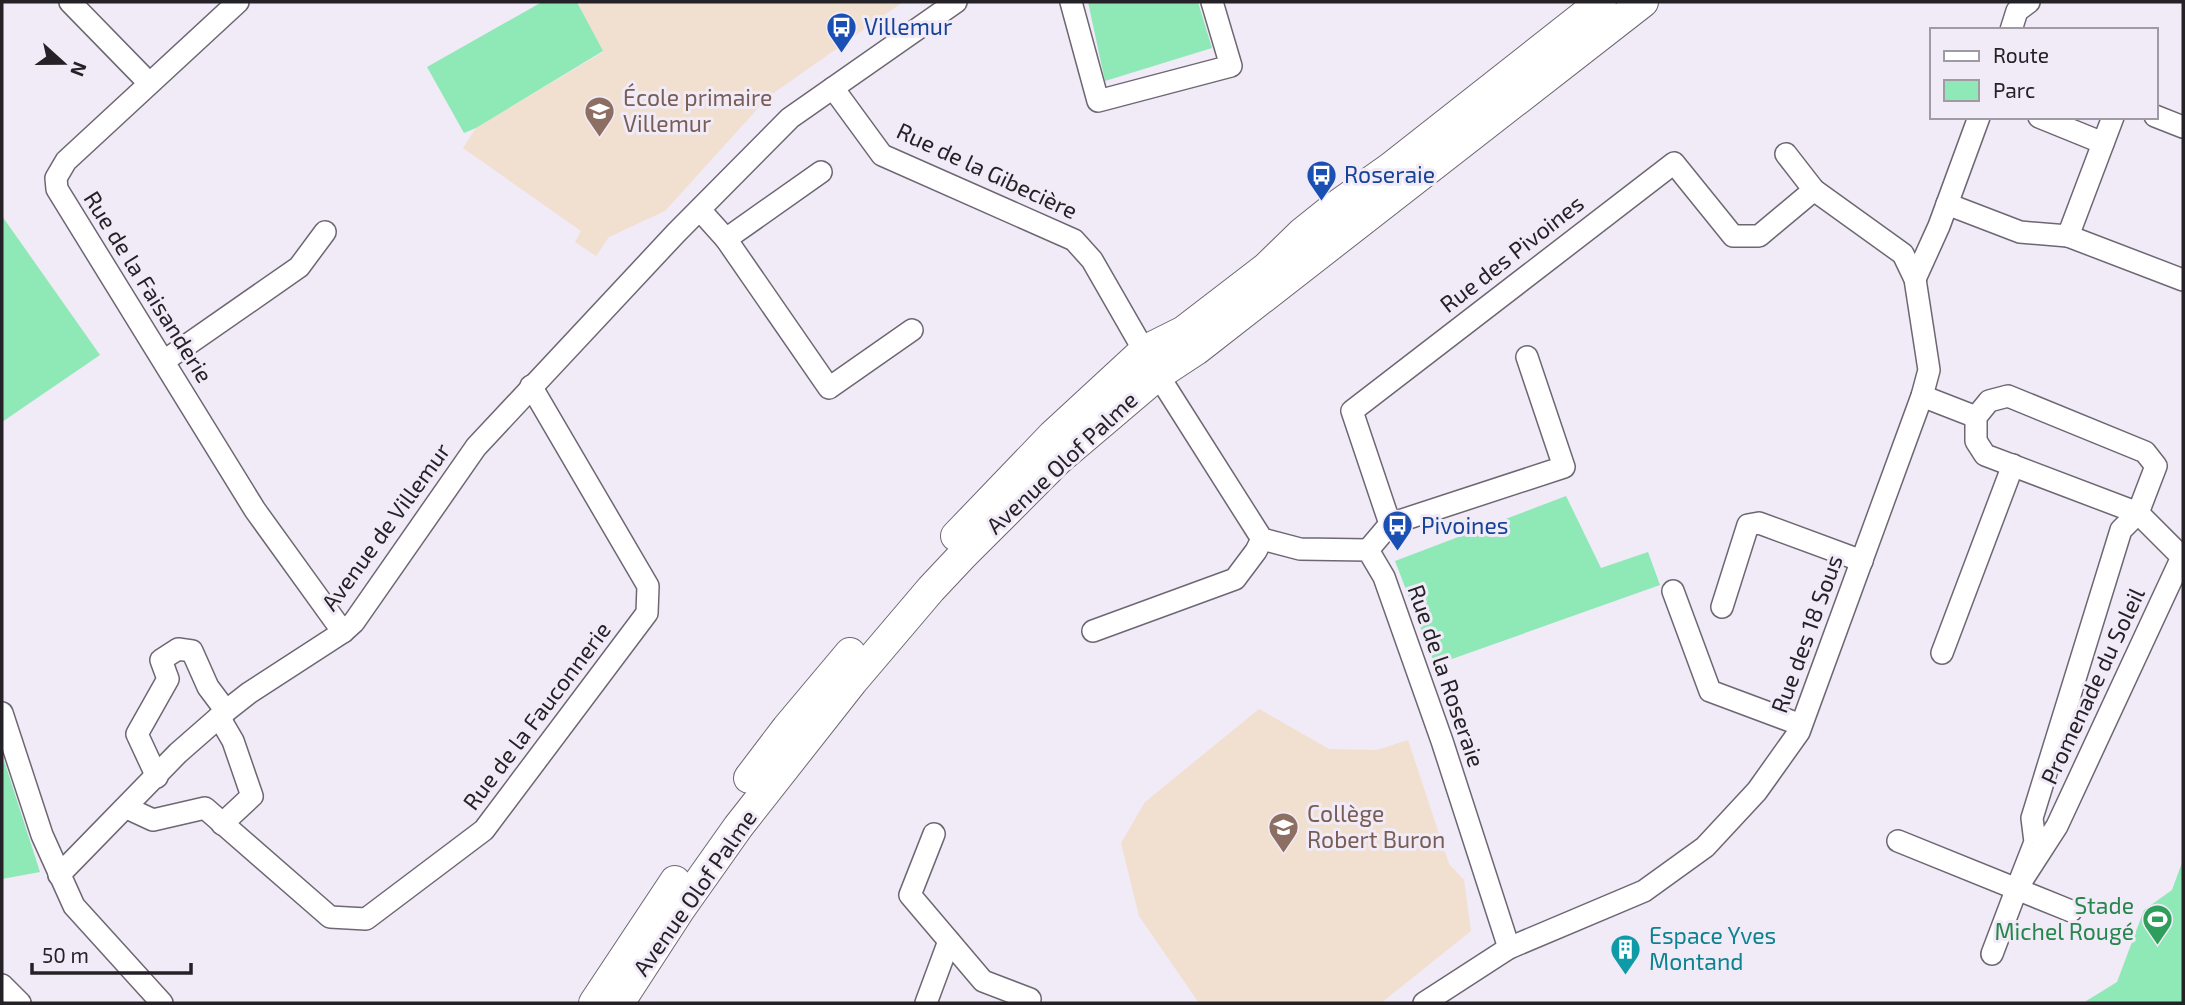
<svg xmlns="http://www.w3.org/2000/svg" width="2185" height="1005" font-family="'Exo 2',sans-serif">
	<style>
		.education { fill: #f1e0cf }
		.green { fill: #8ee9b7 }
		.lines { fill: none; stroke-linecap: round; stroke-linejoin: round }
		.street-casing { stroke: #6e6773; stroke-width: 24 }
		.secondary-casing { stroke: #6e6773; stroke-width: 32 }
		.street { stroke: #fff; stroke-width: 21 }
		.secondary { stroke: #fff; stroke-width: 30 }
		.labels { text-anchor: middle; stroke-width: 6; stroke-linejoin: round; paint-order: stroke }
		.transit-label { font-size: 23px; fill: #164399; stroke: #f1eaf7; text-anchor: start }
		.education-label { font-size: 23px; fill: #785e54; stroke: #f1eaf7; text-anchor: start }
		.street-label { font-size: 23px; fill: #252227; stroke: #f1eaf7 }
		.leisure-label { font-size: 23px; fill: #27864d; stroke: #f1eaf7; text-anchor: end }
		.culture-label { font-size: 23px; fill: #0d838f; stroke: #f1eaf7; text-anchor: start }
	</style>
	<rect width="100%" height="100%" fill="#f1eaf7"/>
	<g class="education">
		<path d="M584,2H903L768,97L665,211L609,237L596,256L575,242L581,231L463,148L476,128L603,52L579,5Z"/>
		<path d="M1259,709L1329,749L1377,750L1408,740L1449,864L1464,880L1471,931L1381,1003H1199L1139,916L1121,843L1145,802Z"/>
	</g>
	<g class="green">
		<path d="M542,2H577L603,51L476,128L464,133L427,67Z"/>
		<path d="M1088,2H1198L1212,48L1105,81Z"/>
		<path d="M2,216L100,355L2,422Z"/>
		<path d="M1566,496L1601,568L1648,552L1660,585L1435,665L1395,561Z"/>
		<path d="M2,754L40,872L2,879Z"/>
		<path d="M2183,860V1003H2083L2117,982L2144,910L2172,890Z"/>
	</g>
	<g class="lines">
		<defs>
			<g id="street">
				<path d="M70,2L149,83"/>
				<path d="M238,2L66,161L56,178L57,189L255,510L343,632"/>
				<path d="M1071,2L1098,101L1231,66L1212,2"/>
				<path d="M2011,30L2017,11L2029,2"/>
				<path d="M833,88L882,155L1074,240L1092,260L1158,375L1262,539L1300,549L1368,550L1384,577L1442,741L1509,948"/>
				<path d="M2155,116L2183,127"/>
				<path d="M2039,117L2103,143"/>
				<path d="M1947,204L2020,232L2068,236L2113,117"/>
				<path d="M700,210L726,239L821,172"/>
				<path d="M2068,236L2183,280"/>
				<path d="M726,239L829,388L912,330"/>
				<path d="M1915,279L1939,226L1979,117"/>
				<path d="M164,361L299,267L325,232"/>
				<path d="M1922,396L1976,417"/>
				<path d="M2008,396L2145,452L2156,466L2138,513L1985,455L1976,441V417L1989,401Z"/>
				<path d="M2138,513L2182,557L2057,826L2017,888L2035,842L2032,818L2121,530Z"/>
				<path d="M1390,524L1564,467L1527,357"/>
				<path d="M1368,550L1390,524L1352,411L1674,163L1733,236H1759L1814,190"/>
				<path d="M1673,591L1710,691L1801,725"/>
				<path d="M1722,607L1748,525L1759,523L1862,561"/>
				<path d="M1093,631L1235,579L1256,551L1262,539"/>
				<path d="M1942,653L2013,465"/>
				<path d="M2,713L42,835L74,906L162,1003"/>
				<path d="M219,717L233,741L252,796L222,824"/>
				<path d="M157,777L137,734L168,679L161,660L178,649L192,651L208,687L226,711"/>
				<path d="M127,808L153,820L205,808L330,917L366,919L484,830L647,613L648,586L531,386"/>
				<path d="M934,834L910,895L983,981L1030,999"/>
				<path d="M1898,841L2071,911"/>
				<path d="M59,875L178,753L226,711L249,693L343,632L354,622L476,447L676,233L790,118L956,2"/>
				<path d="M1992,954L2017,888"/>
				<path d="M2,985L20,1003"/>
				<path d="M926,1003L949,941"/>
				<path d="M1424,1003L1509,948L1644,891L1705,847L1757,791L1799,732L1922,396L1929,370L1915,279L1903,254L1814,190L1786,154"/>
			</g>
			<g id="secondary">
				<path d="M956,536L1053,435L1144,351L1184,331L1266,268L1302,233L1332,209L1390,168L1601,2"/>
				<path d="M749,778L787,728L850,653"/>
				<path d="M594,1003L675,881"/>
				<path d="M619,1003L680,909L738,827L852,682L931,589L962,556L1059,459L1158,375L1196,350L1643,2"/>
			</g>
		</defs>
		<use href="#street" class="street-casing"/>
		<use href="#secondary" class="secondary-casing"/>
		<use href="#street" class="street"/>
		<use href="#secondary" class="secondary"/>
	</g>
	<defs>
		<symbol id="bus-pin" viewBox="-11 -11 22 30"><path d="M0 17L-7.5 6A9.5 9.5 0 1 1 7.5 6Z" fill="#1a4fb4" stroke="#f1eaf7"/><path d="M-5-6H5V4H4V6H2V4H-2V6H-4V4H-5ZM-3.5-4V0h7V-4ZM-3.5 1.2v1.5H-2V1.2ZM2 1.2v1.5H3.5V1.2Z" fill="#fff"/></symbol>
		<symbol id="school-pin" viewBox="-11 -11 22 30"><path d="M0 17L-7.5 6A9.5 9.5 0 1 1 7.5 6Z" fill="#8d6e63" stroke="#f1eaf7"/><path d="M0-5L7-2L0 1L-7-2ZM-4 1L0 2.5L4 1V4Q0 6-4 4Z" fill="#fff"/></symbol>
		<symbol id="stadium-pin" viewBox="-11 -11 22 30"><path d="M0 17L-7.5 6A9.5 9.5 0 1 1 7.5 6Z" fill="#2e9e5b" stroke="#f1eaf7"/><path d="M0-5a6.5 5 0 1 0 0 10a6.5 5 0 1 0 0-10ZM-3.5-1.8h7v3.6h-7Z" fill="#fff"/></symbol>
		<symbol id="building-pin" viewBox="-11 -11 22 30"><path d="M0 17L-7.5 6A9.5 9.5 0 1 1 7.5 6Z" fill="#0f9aa8" stroke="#f1eaf7"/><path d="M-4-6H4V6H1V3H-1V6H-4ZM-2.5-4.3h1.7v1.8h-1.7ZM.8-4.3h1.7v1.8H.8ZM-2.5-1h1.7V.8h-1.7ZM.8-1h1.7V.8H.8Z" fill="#fff"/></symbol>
	</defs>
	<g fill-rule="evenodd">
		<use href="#bus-pin" x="824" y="10" width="35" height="47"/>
		<use href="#school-pin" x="582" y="94" width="35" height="47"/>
		<use href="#bus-pin" x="1304" y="158" width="35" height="47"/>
		<use href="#bus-pin" x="1380" y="508" width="35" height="47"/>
		<use href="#school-pin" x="1266" y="810" width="35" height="47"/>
		<use href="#stadium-pin" x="2140" y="902" width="35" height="47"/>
		<use href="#building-pin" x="1608" y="932" width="35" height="47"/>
	</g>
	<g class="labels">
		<g class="transit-label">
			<text x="864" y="35">Villemur</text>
			<text x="1344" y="183">Roseraie</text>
			<text x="1421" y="534">Pivoines</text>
		</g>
		<g class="education-label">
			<text x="623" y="106">École primaire<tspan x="623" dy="26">Villemur</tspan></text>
			<text x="1307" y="822">Collège<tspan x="1307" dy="26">Robert Buron</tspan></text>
		</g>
		<g class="street-label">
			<text transform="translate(987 171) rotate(25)" y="8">Rue de la Gibecière</text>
			<text transform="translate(1512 254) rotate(-38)" y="8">Rue des Pivoines</text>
			<text transform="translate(148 287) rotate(58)" y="8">Rue de la Faisanderie</text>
			<text transform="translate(1062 463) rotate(-43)" y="8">Avenue Olof Palme</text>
			<text transform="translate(386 527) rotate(-54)" y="8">Avenue de Villemur</text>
			<text transform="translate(1807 634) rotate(-70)" y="8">Rue des 18 Sous</text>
			<text transform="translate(1446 676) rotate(71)" y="8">Rue de la Roseraie</text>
			<text transform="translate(2093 686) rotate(-65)" y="8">Promenade du Soleil</text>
			<text transform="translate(537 716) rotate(-53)" y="8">Rue de la Fauconnerie</text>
			<text transform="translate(695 893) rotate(-55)" y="8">Avenue Olof Palme</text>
		</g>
		<g class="leisure-label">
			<text x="2134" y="914">Stade<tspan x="2134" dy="26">Michel Rougé</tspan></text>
		</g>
		<g class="culture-label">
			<text x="1649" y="944">Espace Yves<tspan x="1649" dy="26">Montand</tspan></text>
		</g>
	</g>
	<rect width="2185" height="1005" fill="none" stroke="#252227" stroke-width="7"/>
	<rect x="1930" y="28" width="228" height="91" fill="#f1eaf7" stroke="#9f9aa4" stroke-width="2"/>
	<rect x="1944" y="51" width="35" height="10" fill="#ffffff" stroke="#9f9aa4" stroke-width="2"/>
	<text x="1993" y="63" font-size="21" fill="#252227">Route</text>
	<rect x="1944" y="80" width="35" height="21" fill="#8ee9b7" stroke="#9f9aa4" stroke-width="2"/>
	<text x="1993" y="98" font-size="21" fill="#252227">Parc</text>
	<g transform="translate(63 63) rotate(111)" stroke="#f1eaf7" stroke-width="5" paint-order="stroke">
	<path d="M0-5L12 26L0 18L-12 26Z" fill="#252227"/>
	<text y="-10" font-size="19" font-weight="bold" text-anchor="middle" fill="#252227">N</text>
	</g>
	<path d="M32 963v10h159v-10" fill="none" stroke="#252227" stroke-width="3.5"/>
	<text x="42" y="963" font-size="21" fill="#252227" stroke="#f1eaf7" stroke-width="5" paint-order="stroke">50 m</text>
</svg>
